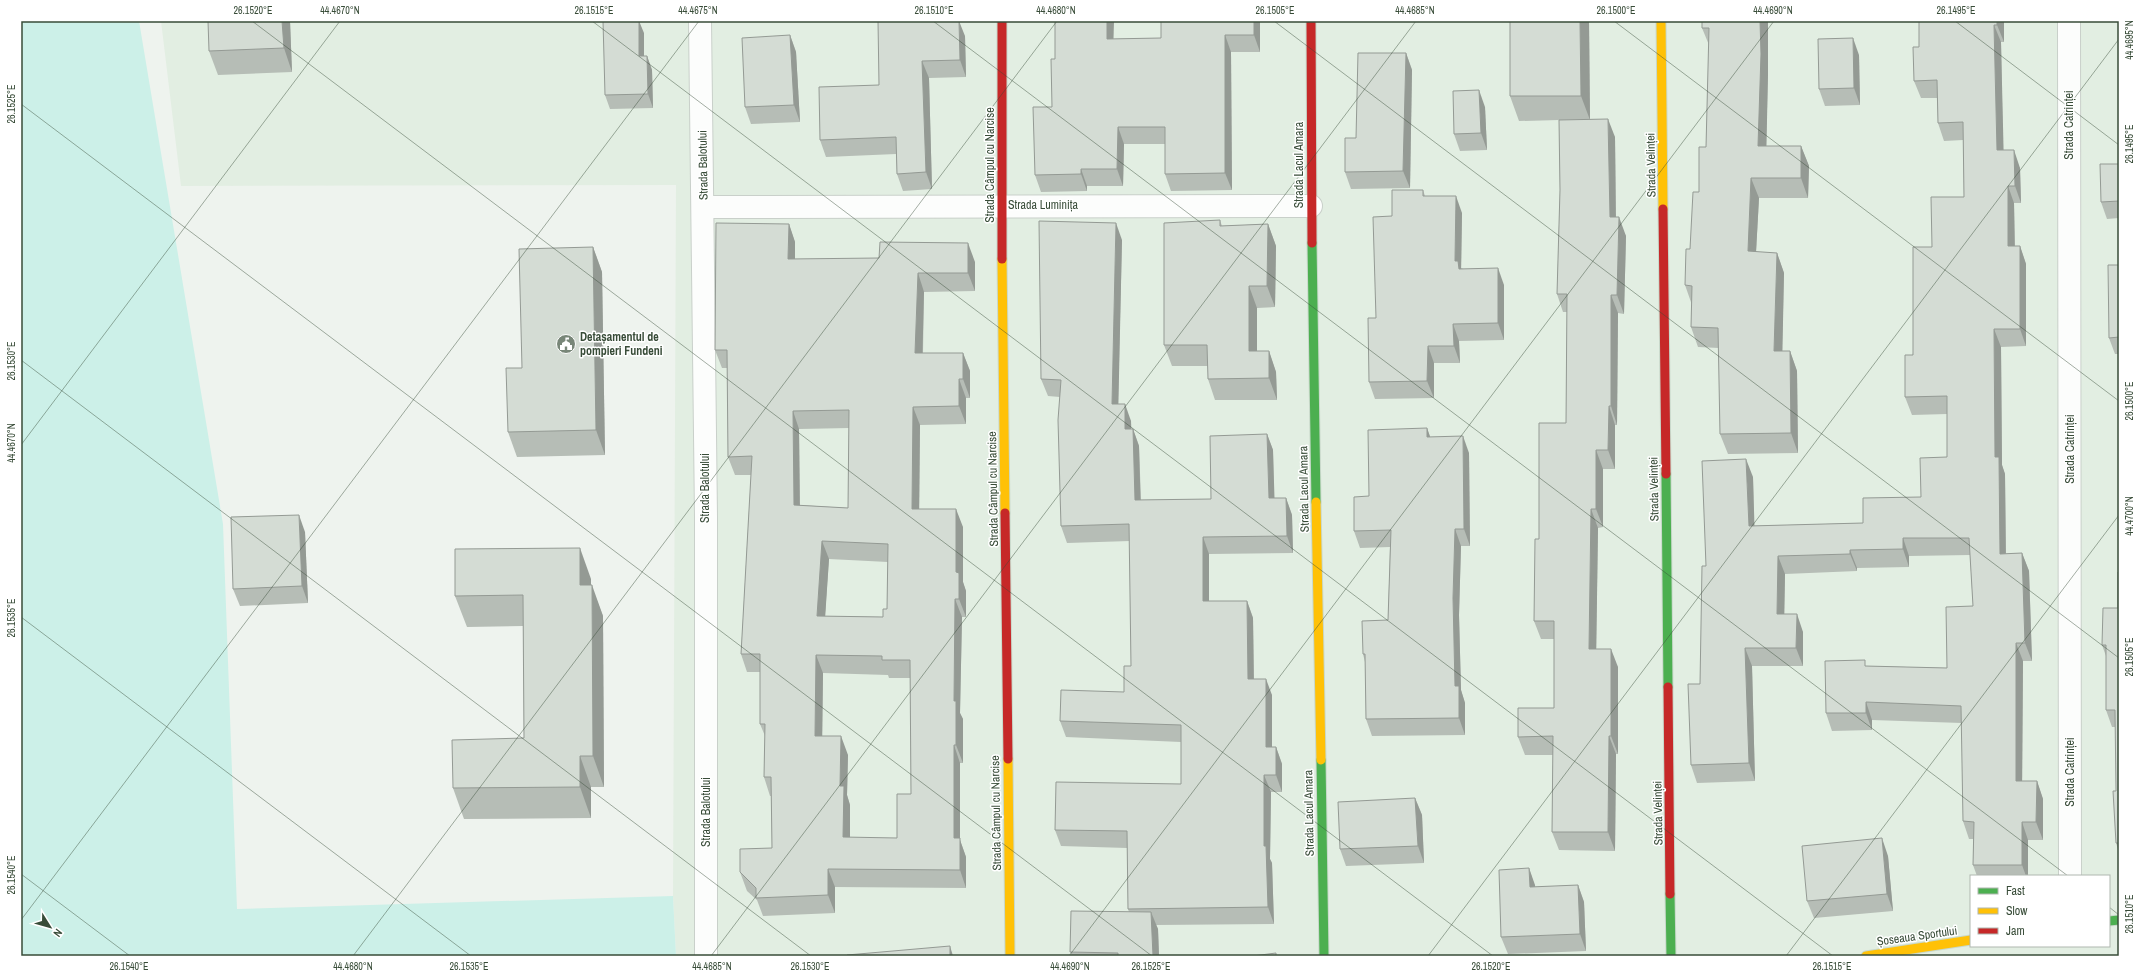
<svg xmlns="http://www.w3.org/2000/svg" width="2140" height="977" font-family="'Archivo Narrow',sans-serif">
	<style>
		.residential { fill: #e2eee2; fill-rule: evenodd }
		.green { fill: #ccf0e8 }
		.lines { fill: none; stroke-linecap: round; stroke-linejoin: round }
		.street-casing { stroke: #c9d0ca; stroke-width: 24 }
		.fast-casing { stroke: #c8d8ca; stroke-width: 11 }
		.slow-casing { stroke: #c8d8ca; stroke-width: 11 }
		.jam-casing { stroke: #c8d8ca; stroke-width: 11 }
		.street { stroke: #fcfdfc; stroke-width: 22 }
		.fast { stroke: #4caf50; stroke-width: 9 }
		.slow { stroke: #ffc107; stroke-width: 9 }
		.jam { stroke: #c62828; stroke-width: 9 }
		.wall { fill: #b6bdb6; fill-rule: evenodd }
		.shaded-wall { fill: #949a94 }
		.building { fill: #d4dcd4; stroke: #949a94; fill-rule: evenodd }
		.ticks { fill: none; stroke: #384c38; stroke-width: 1; stroke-opacity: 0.45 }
		.labels { text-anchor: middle; stroke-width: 3; stroke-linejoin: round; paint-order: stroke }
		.street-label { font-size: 12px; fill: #384c38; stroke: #fff }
		.poi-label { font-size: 12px; font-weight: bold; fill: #384c38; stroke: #fff; text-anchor: start }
		.neatline { fill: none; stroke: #384c38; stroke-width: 1.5 }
		.ticks-label { font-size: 10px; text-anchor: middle; fill: #384c38 }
	</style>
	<rect width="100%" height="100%" fill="#eef3ee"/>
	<path class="residential" d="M161,21H2119V956H676L673,896L676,185L181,186ZM1971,876H2109V946H1971Z"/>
	<path class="green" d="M21,21H139L223,524L237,909L673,896L676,956H21Z"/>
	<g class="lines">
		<defs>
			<g id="street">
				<path d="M700,21L706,517V956"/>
				<path d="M2069,21L2070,876"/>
				<path d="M703,207L1311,206"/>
			</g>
			<g id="fast">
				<path d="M1312,243L1316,502"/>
				<path d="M1666,474L1668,687"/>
				<path d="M1321,760L1324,956"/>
				<path d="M1670,894L1671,956"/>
				<path d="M2109,921L2119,920"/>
			</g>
			<g id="slow">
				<path d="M1661,21L1663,209"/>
				<path d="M1002,259L1005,513"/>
				<path d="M1316,502L1321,760"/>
				<path d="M1008,759L1010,956"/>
				<path d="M1866,956L1971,940"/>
			</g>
			<g id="jam">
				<path d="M1311,21L1312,243"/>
				<path d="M1663,209L1666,474"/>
				<path d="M1002,259V21"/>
				<path d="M1005,513L1008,759"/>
				<path d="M1668,687L1670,894"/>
			</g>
		</defs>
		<use href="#street" class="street-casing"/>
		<use href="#fast" class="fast-casing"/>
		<use href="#slow" class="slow-casing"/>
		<use href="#jam" class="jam-casing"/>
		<use href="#street" class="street"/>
		<use href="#fast" class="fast"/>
		<use href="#slow" class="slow"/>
		<use href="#jam" class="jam"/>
	</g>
	<g class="wall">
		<path d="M290,21L292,72L218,75L209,51Z"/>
		<path d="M1260,21V52H1231L1232,190L1171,191L1165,174V144H1124L1123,186H1087V191L1041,192L1035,175L1052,107L1055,59L1114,39L1161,38Z"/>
		<path d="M1510,21H1589L1590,119L1615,137L1616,217L1626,236L1624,314L1618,313L1617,425H1615V469H1603V527L1598,528L1596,649L1618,667V754H1616L1615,851L1559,850L1552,832L1553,755H1525L1518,737L1554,708V639H1541L1534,621L1539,539L1566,423L1567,312H1563L1557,294L1560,190L1559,120L1519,121L1510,96Z"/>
		<path d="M1702,21H1768V74L1766,146H1801L1809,166L1808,198H1759L1756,252L1777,253L1784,273L1782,351H1790L1797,371L1798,453L1728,454L1720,434L1719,348L1698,347L1691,327L1692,305L1685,285L1690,249L1706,147L1709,45L1702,28Z"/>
		<path d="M1919,21H2004V42H2001L2003,150L2020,168L2021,203H2014L2015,246H2020L2026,264V346L2001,347L2002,465L2005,474L2006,554L2022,553L2029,571L2032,661H2023L2022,781H2037L2043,799V840H2028V876H1977L1973,865V839H1969L1963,821L1962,723L1872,720V730L1832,731L1826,713L1867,666L1947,668L1973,606L1970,555L1909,556V567L1857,568V571L1785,574L1784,614L1803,632V666H1752L1755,781L1697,783L1691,765L1700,684L1706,566L1753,477L1754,526L1863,523L1921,497L1947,457V414L1912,415L1905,397L1932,247L1964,197L1963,140L1944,141L1938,123L1937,98H1921L1914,81L1919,47Z"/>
		<path d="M644,33V56H647L652,70L653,108L610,109L605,95Z"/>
		<path d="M790,35L796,52L800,122L751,124L745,107Z"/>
		<path d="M965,36L966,77L929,78L932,189L903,191L897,174L896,154L826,157L820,140L879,85Z"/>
		<path d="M1406,53L1412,70L1410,188L1351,189L1345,172L1356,138Z"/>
		<path d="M1859,55L1860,105L1825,106L1819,89Z"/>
		<path d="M1485,107L1487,150L1460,151L1454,134Z"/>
		<path d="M2119,164V218L2107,219L2101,202Z"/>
		<path d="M1423,190L1425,196L1462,213L1461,268L1504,285V340L1459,341L1460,363H1434V398L1375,399L1369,382L1376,318L1392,216Z"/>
		<path d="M1220,220L1222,226L1268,224L1276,246L1275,307L1257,308V351H1269L1276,372L1277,400H1215L1208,379V366H1172L1164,345Z"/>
		<path d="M789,224L795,242V259L975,262V291L924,292L923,353H963L970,371V398H966V424L920,425L919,509L963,527V582L966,591V617H962L960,713L963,719V763H960V840L966,857V888L835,887V913L763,916L757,900L747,891L740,872L772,848L771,796H770L764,777L765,736L760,724V672H747L741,654L751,475H735L728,457L727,368H722L715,350ZM849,428L848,508L800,505L799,429ZM829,559L888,562L887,609L883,617L825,616ZM823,673L888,675L889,678H910L911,794L897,838H850V805L847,795L848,755L822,736Z"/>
		<path d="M1122,240L1118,404L1131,421V429H1133L1139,446L1141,500L1211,499L1267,434L1273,450L1274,498H1286L1292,515L1293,553L1209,554V601H1247L1253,618L1254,679L1272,695V747H1276L1282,764V792H1271L1270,859L1272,863L1274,924L1156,925L1158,929L1159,956H1072L1070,952L1129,912L1128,909L1127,848L1061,846L1055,830L1181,784V742L1066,737L1060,721L1124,692L1131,666L1130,541L1067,543L1061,526L1060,397L1048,396L1041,379Z"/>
		<path d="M593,247L602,272L605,455L517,457L508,432L522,368Z"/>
		<path d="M2119,265V354H2115L2109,338Z"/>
		<path d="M1427,428L1430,437L1469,453L1470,546H1461L1459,615L1461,690L1465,703V735L1372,736L1366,719L1365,662L1363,654L1388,620L1390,547L1360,548L1354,531L1369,496Z"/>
		<path d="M305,532L308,603L240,606L233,589Z"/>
		<path d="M2119,572V852L2116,843V791L2115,727H2112L2106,710V656L2102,645L2118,608Z"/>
		<path d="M591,579V585L603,616L604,787H591V818L464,819L453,788L524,738L523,626L467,627L455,596Z"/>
		<path d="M1415,798L1422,815L1424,863L1346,866L1340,849Z"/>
		<path d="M1888,856L1893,911L1814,918L1807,901Z"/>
		<path d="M1529,868L1535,887L1578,885L1584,902L1586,951L1508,954L1501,937Z"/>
	</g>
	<g class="shaded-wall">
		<path d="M282,21H290L292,72L284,48Z"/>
		<path d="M639,21L644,33V70L639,56Z"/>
		<path d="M959,21L965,36L966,77L960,60Z"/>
		<path d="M1107,21H1114L1113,56L1107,39Z"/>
		<path d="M1254,21H1260V52L1254,35Z"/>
		<path d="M1580,21H1589L1590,120L1581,96Z"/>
		<path d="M1760,21H1768V74L1766,166L1758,146Z"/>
		<path d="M1997,21H2004V42L1997,25Z"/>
		<path d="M1994,25L2001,42L2004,168L1997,150Z"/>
		<path d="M790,35L796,52L800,122L794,105Z"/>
		<path d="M1225,35L1231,52L1232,190L1225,173Z"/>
		<path d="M1853,38L1859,55L1860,105L1854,88Z"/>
		<path d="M1406,53L1412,70L1410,188L1403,171Z"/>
		<path d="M647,56L652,70L653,108L648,94Z"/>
		<path d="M922,61L929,78L932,189L926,172Z"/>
		<path d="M1479,90L1485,107L1487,150L1481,133Z"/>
		<path d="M1608,119L1615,137L1616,235L1610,217Z"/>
		<path d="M1118,127L1124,144L1123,186L1117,169Z"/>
		<path d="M1801,146L1809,166L1808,198L1801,178Z"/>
		<path d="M2014,150L2020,168L2021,203L2015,186Z"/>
		<path d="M1081,169L1087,186V191L1081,174Z"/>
		<path d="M1751,178L1759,198L1755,271L1748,251Z"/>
		<path d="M2008,186L2014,203L2015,264L2008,246Z"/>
		<path d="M1456,196L1462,213L1461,276L1455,261Z"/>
		<path d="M1619,217L1626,236L1624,314L1617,295Z"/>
		<path d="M1116,223L1122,240L1118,421L1112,404Z"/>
		<path d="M789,224L795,242V277L788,259Z"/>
		<path d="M1268,224L1276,246L1275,307L1267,286Z"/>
		<path d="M968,243L975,262V291L968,273Z"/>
		<path d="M2020,246L2026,264V346L2020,329Z"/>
		<path d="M593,247L602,272L605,455L596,430Z"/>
		<path d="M1777,253L1784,273L1782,371L1774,351Z"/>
		<path d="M1498,268L1504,285V340L1498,323Z"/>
		<path d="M918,273L924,292L922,372L915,353Z"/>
		<path d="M1249,286L1257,308V372L1249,351Z"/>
		<path d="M1611,295L1618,313L1617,425L1611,406Z"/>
		<path d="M1453,324L1459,341L1460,363L1454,346Z"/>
		<path d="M1994,329L2001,347L2002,465L2005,474L2006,572L2000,554L1995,457Z"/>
		<path d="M1428,346L1434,363V398L1427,381Z"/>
		<path d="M1269,351L1276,372L1277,400L1269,378Z"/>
		<path d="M1790,351L1797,371L1798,453L1791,433Z"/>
		<path d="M963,353L970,371V398L963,379Z"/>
		<path d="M959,379L966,398V424L959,406Z"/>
		<path d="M1125,404L1131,421L1132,446L1125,429Z"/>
		<path d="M1609,406L1615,425V469L1608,450Z"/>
		<path d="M913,407L920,425L919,527L912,509Z"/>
		<path d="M793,411L799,429L800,523L794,505Z"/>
		<path d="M1427,428L1433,445L1427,437Z"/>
		<path d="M1133,429L1139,446L1141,517L1135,500Z"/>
		<path d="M1267,434L1273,450L1275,515L1269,498Z"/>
		<path d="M1463,436L1469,453L1470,546L1464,529Z"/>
		<path d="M1596,450L1603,469V527L1596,509Z"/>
		<path d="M1746,459L1753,477L1755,544L1749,526Z"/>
		<path d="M1286,498L1292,515L1293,553L1287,536Z"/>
		<path d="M956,509L963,527V582L966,591V617L959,599L956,572Z"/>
		<path d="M1591,509L1598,528L1596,667L1589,649Z"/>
		<path d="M299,515L305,532L308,603L302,586Z"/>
		<path d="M1455,529L1461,546L1459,615L1461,690L1465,703V735L1459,718L1455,686L1453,598Z"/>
		<path d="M1203,537L1209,554V618L1203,601Z"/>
		<path d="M1903,538L1909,556V567L1903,549Z"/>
		<path d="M822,541L829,559L824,634L817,616Z"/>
		<path d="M580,548L591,579V616L580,585Z"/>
		<path d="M1850,550L1857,568V571L1850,554Z"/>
		<path d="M2022,553L2029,571L2032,661L2025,643Z"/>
		<path d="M1778,556L1785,574L1784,632L1777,614Z"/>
		<path d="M592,585L603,616L604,787L593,756Z"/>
		<path d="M955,599L962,617L960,713L963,719V763L956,745L954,701Z"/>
		<path d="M1247,601L1253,618L1254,696L1248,679Z"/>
		<path d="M1797,614L1803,632V666L1796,648Z"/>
		<path d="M2016,643L2023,661L2022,799L2016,781Z"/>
		<path d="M1745,648L1752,666L1755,781L1749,763Z"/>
		<path d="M1611,649L1618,667V754L1611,736Z"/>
		<path d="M816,655L823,673L822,754L815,736Z"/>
		<path d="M1266,679L1272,695V764L1266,747Z"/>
		<path d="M1866,702L1872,720V730L1866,713Z"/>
		<path d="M841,736L848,755L847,795L850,805V856L843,837L840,786Z"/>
		<path d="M1609,736L1616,754L1615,851L1608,832Z"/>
		<path d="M954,745L960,763V840L966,857V888L960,870L954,838Z"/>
		<path d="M1276,747L1282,764V792L1276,775Z"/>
		<path d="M580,756L591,787V818L580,787Z"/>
		<path d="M1264,775L1271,792L1270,859L1272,863L1274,924L1268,907L1264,846Z"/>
		<path d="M2037,781L2043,799V840L2036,822Z"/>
		<path d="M1415,798L1422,815L1424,863L1418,846Z"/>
		<path d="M2022,822L2028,840V876H2026L2022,865Z"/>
		<path d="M1882,838L1888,856L1893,911L1887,894Z"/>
		<path d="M1529,868L1535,885L1536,904L1530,887Z"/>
		<path d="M828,869L835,887V913L828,895Z"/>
		<path d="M1578,885L1584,902L1586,951L1580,934Z"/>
		<path d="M1151,912L1158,929L1159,956H1153Z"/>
		<path d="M950,946L953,956H950Z"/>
	</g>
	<g class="building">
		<path d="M208,21H282L284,48L209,51Z"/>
		<path d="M603,21H639V56H647L648,94L605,95Z"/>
		<path d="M878,21H959L960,60L922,61L926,172L897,174L896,137L820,140L819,87L879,85Z"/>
		<path d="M1055,21H1107V39L1161,38V21H1254V35H1225V173L1165,174V127H1118L1117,169H1081V174L1035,175L1033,107H1052L1051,59H1055Z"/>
		<path d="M1510,21H1580L1581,96H1510Z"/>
		<path d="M1702,21H1760L1761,54L1758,146H1801V178H1751L1748,251L1777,253L1774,351H1790L1791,433L1720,434L1718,328L1691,327L1692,286L1685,285L1686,249H1690L1693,192H1699V147H1706L1709,28H1702Z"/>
		<path d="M1919,21H1997V25H1994L1997,150H2014L2015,186H2008V246H2020V329H1994L1995,457H1999L2000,554L2022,553L2025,643H2016V781H2037L2036,822H2022V865H1973L1974,822L1963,821L1961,706L1866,702V713H1826L1825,661L1865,660V666L1947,668L1946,607L1973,606L1969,538H1903V549L1850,550V554L1778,556L1777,614H1797L1796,648H1745L1749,763L1691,765L1688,684H1700L1702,566H1706L1702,461L1746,459L1749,526L1863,523V498L1921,497L1920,458L1947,457V396L1905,397V355H1913V247H1932L1931,197H1964L1963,122L1938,123L1937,80L1914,81L1913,47H1919Z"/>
		<path d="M790,35L794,105L745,107L742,38Z"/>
		<path d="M1853,38L1854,88L1819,89L1818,39Z"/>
		<path d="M1358,53H1406L1403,171L1345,172V138H1356Z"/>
		<path d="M1479,90L1481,133L1454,134L1453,91Z"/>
		<path d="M1608,119L1610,217H1619L1617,295H1611V406H1609L1608,450H1596V509H1591L1589,649H1611V736H1609L1608,832H1552L1553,736L1518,737V708H1554V621H1534L1535,539H1539V423H1566L1567,294H1557L1560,190L1559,120Z"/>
		<path d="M2100,164H2119V201L2101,202Z"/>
		<path d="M1392,190H1423V196H1456L1455,261H1458L1459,269L1498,268V323L1453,324L1454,346H1428L1427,381L1369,382L1368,318H1376L1373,217L1392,216Z"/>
		<path d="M1220,220V226L1268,224L1267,286H1249V351H1269V378L1208,379L1207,345H1164V223Z"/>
		<path d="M1039,221L1116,223L1112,404H1125V429H1133L1135,500L1211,499L1210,436L1267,434L1269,498H1286L1287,536L1203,537V601H1247L1248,679H1266V747H1276V775H1264V846H1266L1268,907L1128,909L1127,831L1055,830L1056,782L1181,784V725L1060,721L1061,690L1124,692V666H1131L1129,524L1061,526L1058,420L1061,380L1041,379Z"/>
		<path d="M716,223L789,224L788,259L879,258L880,242L968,243V273H918L915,353H963V379H959V406L913,407L912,509H956V572L959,573V599H955L954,701H956V745H954V838H960V870L828,869V895L756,898V888L740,872V849L772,848L771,777H764L765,724H760V654H741L752,456L728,457L727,350H715ZM849,410L848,508L794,505L793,411ZM822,541L888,544L887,609H883V617L817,616ZM816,655L882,656V660H910L911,794H897V838L843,837L844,786H840L841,736H815Z"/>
		<path d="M593,247L596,430L508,432L506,368H522L519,249Z"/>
		<path d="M2108,265H2119V337L2109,338Z"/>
		<path d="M1427,428V437L1463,436L1464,529H1455L1453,598L1455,686H1459V718L1366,719L1365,654H1363L1362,621L1388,620L1391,530L1354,531V497L1369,496L1368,430Z"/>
		<path d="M299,515L302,586L233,589L231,517Z"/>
		<path d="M580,548V585H592L593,756H580V787L453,788L452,740L524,738L523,595L455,596V549Z"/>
		<path d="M2118,572H2119V843H2116L2113,791H2116L2115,710H2106V645H2102L2103,608H2118Z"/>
		<path d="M1415,798L1418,846L1340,849L1338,802Z"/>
		<path d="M1882,838L1887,894L1807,901L1802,846Z"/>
		<path d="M1529,868L1530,887L1578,885L1580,934L1501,937L1499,870Z"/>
		<path d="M1071,911L1151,912L1153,956H1118V953L1070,952Z"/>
		<path d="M950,946V956H847V955Z"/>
		<path d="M1276,953V956H1253Z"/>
	</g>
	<path class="ticks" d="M252,21L1493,956M592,21L1833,956M933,21L2068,876M1274,21L2119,658M1614,21L2119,401M1955,21L2119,145M21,104L1152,956M21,360L811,956M21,445L340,21M21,617L471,956M21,874L130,956M2109,907L2119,915M21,920L699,21M353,956L1057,21M711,956L1416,21M1069,956L1774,21M1428,956L2119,39M1786,956L2119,515"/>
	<defs>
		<symbol id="civic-disc" viewBox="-11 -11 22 22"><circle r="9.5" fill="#788678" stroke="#fff"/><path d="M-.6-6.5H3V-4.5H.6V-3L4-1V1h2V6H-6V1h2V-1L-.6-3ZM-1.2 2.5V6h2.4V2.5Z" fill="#fff"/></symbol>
	</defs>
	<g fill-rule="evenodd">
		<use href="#civic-disc" x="555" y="333" width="22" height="22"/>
	</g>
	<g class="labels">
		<g class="street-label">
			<text transform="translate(2069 125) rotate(-90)" y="4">Strada Catrinței</text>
			<text transform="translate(703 165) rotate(-91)" y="4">Strada Balotului</text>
			<text transform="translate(990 165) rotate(-90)" y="4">Strada Câmpul cu Narcise</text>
			<text transform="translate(1299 165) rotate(-90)" y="4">Strada Lacul Amara</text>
			<text transform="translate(1651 165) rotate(-91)" y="4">Strada Velinței</text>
			<text x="1043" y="209">Strada Luminița</text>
			<text transform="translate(2070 449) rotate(-90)" y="4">Strada Catrinței</text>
			<text transform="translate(705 488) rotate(-90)" y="4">Strada Balotului</text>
			<text transform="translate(993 489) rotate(-91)" y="4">Strada Câmpul cu Narcise</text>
			<text transform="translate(1304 489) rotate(-91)" y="4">Strada Lacul Amara</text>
			<text transform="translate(1654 489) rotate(-91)" y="4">Strada Velinței</text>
			<text transform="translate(2070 772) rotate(-90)" y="4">Strada Catrinței</text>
			<text transform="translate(706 812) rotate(-90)" y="4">Strada Balotului</text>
			<text transform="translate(996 813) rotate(-91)" y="4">Strada Câmpul cu Narcise</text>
			<text transform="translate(1309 813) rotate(-91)" y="4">Strada Lacul Amara</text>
			<text transform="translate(1658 813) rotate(-91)" y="4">Strada Velinței</text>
			<text transform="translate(1917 936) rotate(-8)" y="4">Șoseaua Sportului</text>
		</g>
		<g class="poi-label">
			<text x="580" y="341">Detașamentul de<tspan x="580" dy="14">pompieri Fundeni</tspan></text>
		</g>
	</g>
	<rect width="2140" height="977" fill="none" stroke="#ffffff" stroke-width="44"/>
	<rect x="1970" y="875" width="140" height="72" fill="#ffffff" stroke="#afb7af"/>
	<rect x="1978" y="888" width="20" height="6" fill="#4caf50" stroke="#afb7af"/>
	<text x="2006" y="895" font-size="12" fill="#384c38">Fast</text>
	<rect x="1978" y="908" width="20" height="6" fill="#ffc107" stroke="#afb7af"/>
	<text x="2006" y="915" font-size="12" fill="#384c38">Slow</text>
	<rect x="1978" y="928" width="20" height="6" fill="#c62828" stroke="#afb7af"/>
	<text x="2006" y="935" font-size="12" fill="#384c38">Jam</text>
	<g transform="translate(50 927) rotate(127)" stroke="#ffffff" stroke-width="3" paint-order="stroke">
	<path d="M0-3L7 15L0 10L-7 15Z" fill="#384c38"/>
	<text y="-6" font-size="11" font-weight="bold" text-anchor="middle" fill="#384c38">N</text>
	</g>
	<rect x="22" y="22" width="2096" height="933" class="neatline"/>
	<g class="ticks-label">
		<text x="253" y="14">26.1520°E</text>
		<text x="340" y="14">44.4670°N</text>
		<text x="594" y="14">26.1515°E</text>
		<text x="698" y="14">44.4675°N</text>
		<text x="934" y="14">26.1510°E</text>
		<text x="1056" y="14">44.4680°N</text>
		<text x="1275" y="14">26.1505°E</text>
		<text x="1415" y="14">44.4685°N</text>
		<text x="1616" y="14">26.1500°E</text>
		<text x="1773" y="14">44.4690°N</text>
		<text x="1956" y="14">26.1495°E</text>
		<text transform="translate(2129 40) rotate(-90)" y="4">44.4695°N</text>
		<text transform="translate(11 104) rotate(-90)" y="4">26.1525°E</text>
		<text transform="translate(2129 144) rotate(-90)" y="4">26.1495°E</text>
		<text transform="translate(11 361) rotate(-90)" y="4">26.1530°E</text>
		<text transform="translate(2129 401) rotate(-90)" y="4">26.1500°E</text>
		<text transform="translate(11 443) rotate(-90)" y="4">44.4670°N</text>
		<text transform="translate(2129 516) rotate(-90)" y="4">44.4700°N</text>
		<text transform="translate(11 618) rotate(-90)" y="4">26.1535°E</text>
		<text transform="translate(2129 657) rotate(-90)" y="4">26.1505°E</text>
		<text transform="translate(11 875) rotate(-90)" y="4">26.1540°E</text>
		<text transform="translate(2129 914) rotate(-90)" y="4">26.1510°E</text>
		<text x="129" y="970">26.1540°E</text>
		<text x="353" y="970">44.4680°N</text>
		<text x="469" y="970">26.1535°E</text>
		<text x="712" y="970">44.4685°N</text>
		<text x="810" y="970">26.1530°E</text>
		<text x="1070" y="970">44.4690°N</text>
		<text x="1151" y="970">26.1525°E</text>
		<text x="1491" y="970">26.1520°E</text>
		<text x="1832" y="970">26.1515°E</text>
	</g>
</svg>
